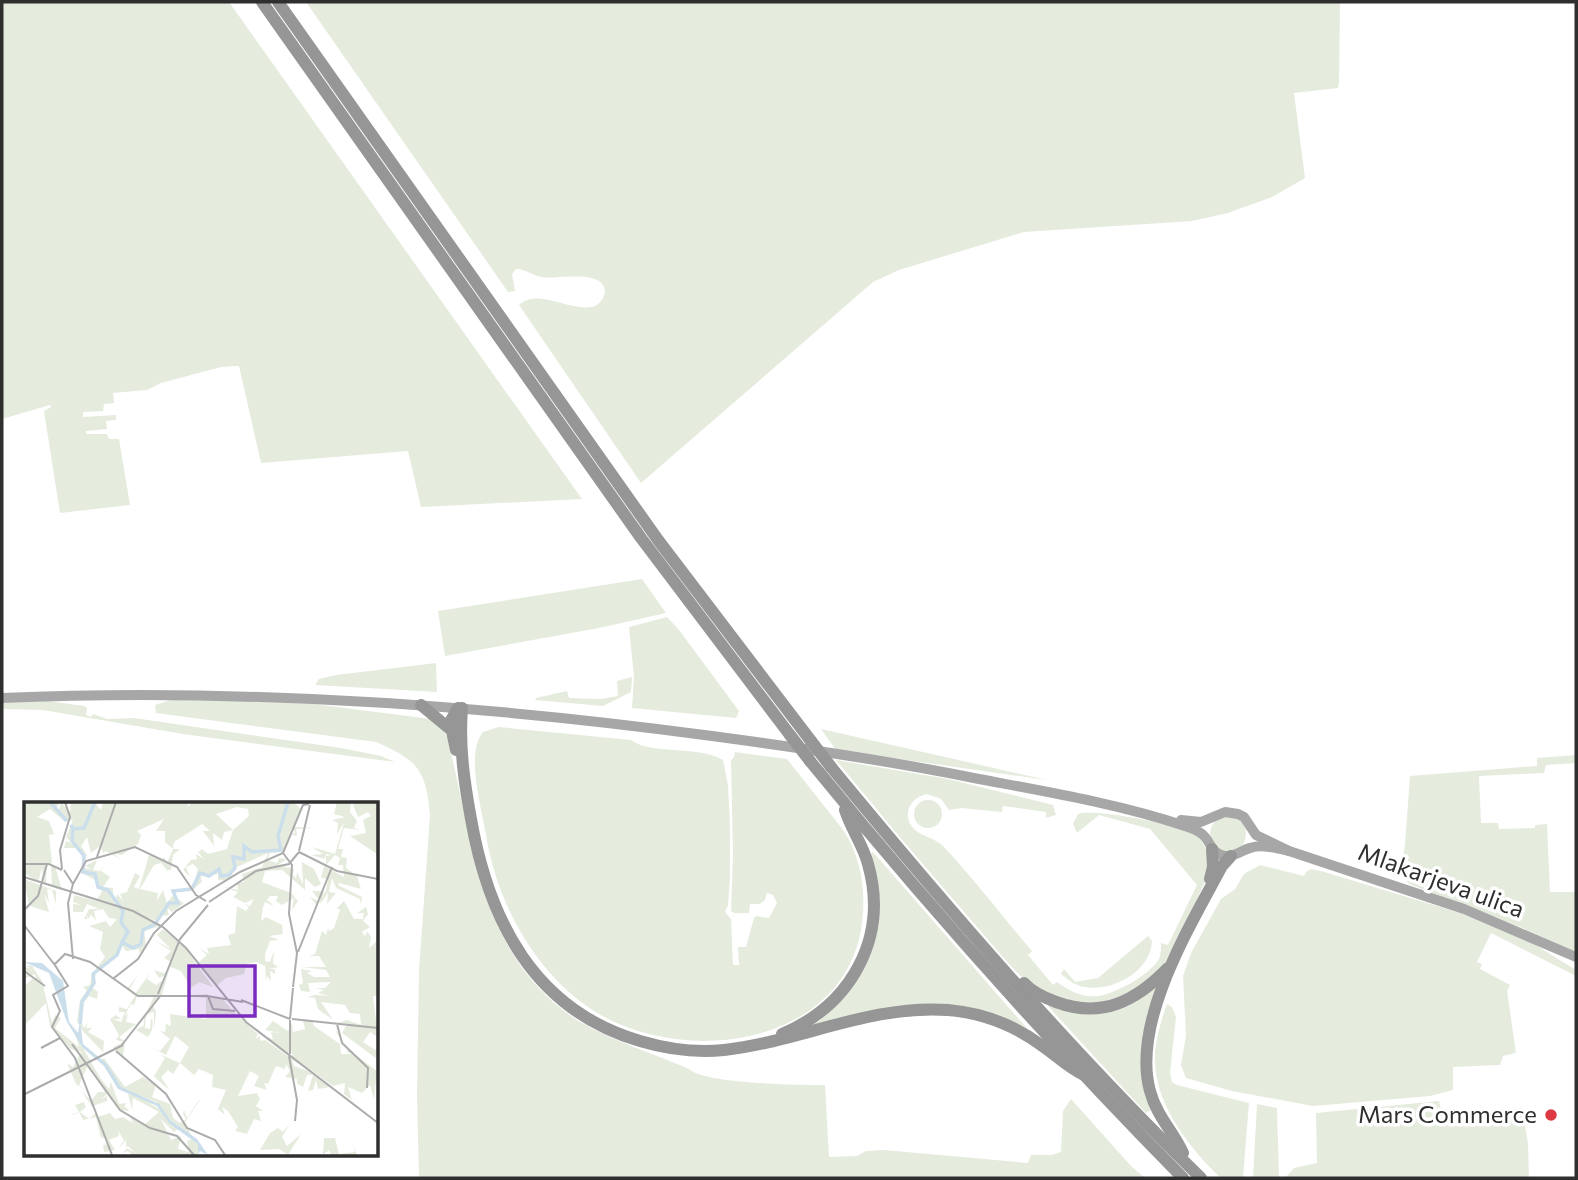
<svg xmlns="http://www.w3.org/2000/svg" width="1578" height="1180" font-family="Commissioner,sans-serif">
	<style>
		.green { fill: #e5ecde }
		.lines { fill: none; stroke-linecap: round; stroke-linejoin: round }
		.primary { stroke: #a7a7a7; stroke-width: 10 }
		.highway { stroke: #969696; stroke-width: 12 }
		.highway-bridge { stroke: #969696; stroke-width: 12 }
		.poi-dot { fill: #de3942; stroke: #fff; stroke-width: 2.5 }
		.labels { text-anchor: middle; stroke-width: 7; stroke-linejoin: round; paint-order: stroke }
		.street-label { font-size: 24px; fill: #2f2f2f; stroke: #fff }
		.poi-label { font-size: 24px; fill: #2f2f2f; stroke: #fff; text-anchor: end }
		.inset-river { fill: none; stroke: #cbdeeb; stroke-width: 3.5 }
		.inset-road { fill: none; stroke: #acacac; stroke-width: 2 }
		.view { fill: #7b2cbf; fill-opacity: 0.15; stroke: #7b2cbf; stroke-width: 3.5 }
		.inset-edge { fill: none; stroke: #2f2f2f; stroke-width: 3.5 }
	</style>
	<rect width="100%" height="100%" fill="#fff"/>
	<g class="green">
		<path d="M2,2H229L582,499L421,507L408,451L261,463L239,366L221,367L161,383L147,390L113,393L114,403L104,404L103,411L83,412V417L116,415V420L106,421L107,429L86,431V434H107L109,439H119L130,505L60,513L44,411L51,407L50,405L2,419Z"/>
		<path d="M306,2H1340L1339,82L1338,88L1294,93L1305,178L1272,197L1228,213L1192,221L1024,232L899,270L873,282L641,483L519,305C540,286 575,316 597,305C601,302 605,296 605,291C603,268 554,280 541,277C532,275 525,269 516,269L512,274L515,291L508,292Z"/>
		<path d="M642,579L666,613L599,628L445,656L438,611Z"/>
		<path d="M667,617L679,630L739,711L736,718L632,708L634,677L629,627Z"/>
		<path d="M436,663L437,692L315,685L319,679L336,675Z"/>
		<path d="M632,677L631,692L603,706L535,700L536,698L567,691L569,698L601,699L618,696L617,681Z"/>
		<path d="M176,698L314,704L431,719L444,730L448,740C472,836 478,944 563,1010C595,1036 651,1052 689,1069C705,1084 800,1085 825,1085L829,1157L857,1156L866,1151L884,1150L1028,1163L1031,1155H1051L1061,1152L1063,1111L1071,1099L1131,1166L1145,1178H419L417,1095L419,971L430,815C426,769 417,760 376,742L156,713L155,705Z"/>
		<path d="M48,701L84,706L87,708L86,715L91,717L93,714L107,719L134,718L341,748L381,756L395,762L183,734L43,710L2,709V703Z"/>
		<path d="M499,727L631,740C650,755 698,745 723,760L728,785L730,824V877L728,905L725,912L731,919L733,965H739L738,947H746L754,918L756,916L769,918L777,903L773,895L767,893L765,900L760,904H750L749,913H734L731,911L733,854L731,760L734,757L735,752L787,759L844,831C859,855 865,883 863,912C856,1044 688,1070 594,1011C535,973 497,903 486,835C482,809 465,753 483,732Z"/>
		<path d="M821,729L1047,780L836,750Z"/>
		<path d="M1576,755V763L1546,765L1544,773L1479,776L1481,823H1498L1499,829L1535,828V825L1547,824L1550,892H1576V952L1527,930L1409,884L1401,875L1399,860L1404,852L1405,844L1410,776L1537,766V758Z"/>
		<path d="M836,760L948,779L1053,805L1056,815L1046,818V812L1003,806L1002,812L962,808L949,810L941,799L927,794C915,796 904,808 909,821C914,836 933,836 943,846C974,879 1002,916 1032,951L1028,955L1053,985L1057,982C1069,991 1083,998 1098,996C1115,994 1151,974 1159,959C1161,954 1161,948 1161,943L1168,945L1197,885L1150,829L1099,815L1077,833L1073,824L1078,814C1092,808 1185,825 1197,836C1202,841 1206,850 1209,855L1206,878L1186,927L1164,964L1138,991L1086,1007L1031,987L1008,963L903,841Z"/>
		<circle cx="928" cy="814" r="14"/>
		<circle cx="1228" cy="834" r="18"/>
		<path d="M873,852L1031,1033L957,1009L806,1027L820,1020L847,993L872,949L869,856Z"/>
		<path d="M1260,865L1304,876L1306,872L1311,869L1321,871L1460,913L1529,941L1576,970V976L1491,933L1477,962L1482,964L1480,969L1510,985L1507,991L1516,1053L1503,1056L1500,1065L1453,1067V1090L1430,1096L1313,1106L1232,1091L1186,1078L1181,1065L1186,1035L1183,976L1191,953L1221,899L1235,889L1244,874Z"/>
		<path d="M1148,936L1152,941C1151,971 1113,992 1085,987C1076,986 1068,980 1061,974L1064,969L1075,982L1098,978Z"/>
		<path d="M1158,983L1147,1024L1151,1110L1146,1113L1047,1005C1091,1019 1125,1019 1158,983Z"/>
		<path d="M1167,1004L1172,1007L1176,1017L1170,1073L1172,1082L1177,1085L1249,1103L1243,1178H1221C1191,1150 1156,1106 1155,1062C1154,1043 1161,1021 1167,1004Z"/>
		<path d="M1439,1101L1444,1122L1522,1107L1528,1144L1529,1178H1285L1294,1168L1317,1163L1316,1113Z"/>
		<path d="M1257,1104L1277,1108L1279,1178H1253Z"/>
	</g>
	<g class="lines">
		<g class="primary">
			<path d="M2,698C240,688 476,704 712,736C802,748 891,761 979,779C1048,792 1119,804 1185,826C1191,828 1198,830 1203,835C1211,842 1211,854 1225,856C1236,857 1241,850 1250,848C1262,844 1276,848 1289,851"/>
			<path d="M1181,820L1201,822L1225,812L1238,814L1244,817L1256,835L1289,851L1464,909L1576,957"/>
		</g>
		<g class="highway">
			<path d="M262,2L641,538L790,735"/>
			<path d="M278,2L658,540L811,741"/>
			<path d="M421,705L450,729"/>
			<path d="M462,708C459,746 464,781 471,819C489,921 534,1010 640,1041C667,1049 696,1053 724,1050C798,1042 872,1004 948,1010C982,1013 1014,1025 1041,1045C1056,1055 1067,1067 1084,1075"/>
			<path d="M456,750L450,722L458,708"/>
			<path d="M810,761C928,906 1052,1045 1183,1178"/>
			<path d="M831,767C948,909 1069,1049 1201,1178"/>
			<path d="M1210,879L1213,867L1212,849"/>
			<path d="M1024,983C1032,992 1045,998 1056,1002C1102,1019 1136,1001 1168,968"/>
			<path d="M782,1034C851,1005 889,938 868,864C863,845 851,829 845,810"/>
			<path d="M1183,1153C1173,1131 1157,1117 1150,1091C1131,1022 1190,926 1222,866L1231,856"/>
		</g>
		<g class="highway-bridge">
			<path d="M790,735L810,761"/>
			<path d="M811,741L831,767"/>
		</g>
	</g>
	<circle class="poi-dot" cx="1551" cy="1115" r="7"/>
	<g class="labels">
		<g class="street-label">
			<text transform="translate(1441 881) rotate(20)" y="8">Mlakarjeva ulica</text>
		</g>
		<g class="poi-label">
			<text x="1537" y="1123">Mars Commerce</text>
		</g>
	</g>
	<g transform="translate(24 802)">
		<rect width="354" height="354" fill="#fff"/>
		<path d="M0,0H35L32,9L40,15L35,8L37,0L46,10L47,0H70L77,8L79,0H164V5L168,0H269L277,7L270,25L291,26L272,27L273,34L268,33L271,30L268,26L259,50L246,51L243,58L253,61L255,56L263,57L254,63L270,67L269,73L272,76L273,70L279,82L278,60L290,67L297,82L291,85L281,76V88L258,68L241,69L238,80L267,91L274,99L268,108L270,96L258,103L252,99L254,94H246L243,98L250,104L241,100L239,105L237,119L242,115L258,123L259,132L245,134L255,138L246,139L241,152V159L246,160L250,149L249,161L254,165L245,167H251V172L246,169L247,179L243,174L242,179L241,164L232,160L222,162L220,172L202,176L192,184L175,160L183,153L175,146L185,152L183,146L207,143L204,133L211,131L213,104L222,109L225,105L220,102L226,104L230,97L221,101L209,95L214,90L197,84L214,88L213,81L220,80L218,72L238,65L244,51L213,65L203,79L194,78V72L177,74L178,80L168,88L174,67L169,62L162,65L166,75L159,68L167,58L173,57L172,52L180,57L174,50L178,47L184,52L203,47L209,28L200,30L198,38L189,31L190,44L179,29H186L178,22L150,40L149,47L141,40V29H132L140,17L113,29L117,33L114,42L98,53L90,52L97,57L81,49L80,52L76,44L67,51L63,35L57,44L63,53L60,58L55,46H40L42,39L49,42L42,35L49,18L40,19L26,7L13,15L25,19L30,32L25,33L28,61L23,62L22,82L28,84L27,63L31,64L38,88L19,82L18,66L14,80L0,71ZM213,5L224,7L225,14L209,28L192,12ZM313,0H327L326,10L333,19L330,26L336,28L320,26L314,47H319L317,55L323,56L322,66L333,74L337,87L315,81L314,83L338,95L337,103L336,97L312,86L308,76L305,90L312,91L303,102L304,91L297,101L294,100L293,104L286,95L297,100L288,89H300L299,94L302,88L304,77L297,76L300,64L320,75L319,63H314L316,56L311,53L302,63V54L308,53L302,52L301,57L287,53L299,52L288,45L311,52L320,21L313,32L314,21L308,18L321,15L310,12ZM333,0H353V52L326,34L342,31L339,18L347,14L344,10L334,15L329,3ZM149,47H156L149,53L147,68H142L145,71L137,61L130,63L116,87L134,91L133,99L139,88L143,101L148,94L160,101L148,110L143,106L145,113L136,114L133,119L73,97L78,90L73,79L58,71L59,66L68,67L61,64L73,58L69,68L76,69L79,63L77,69L86,75L79,85L89,86V96L96,102L92,96L93,92L99,99L96,92L103,90L111,71L116,74L110,85L115,87L125,53L137,58L140,55L143,61ZM0,77L32,89V102L28,88L23,87L25,101L20,92L25,110L6,104L0,111L5,104ZM50,93L106,108L136,124L120,129L122,143L115,152V147L102,149L97,142L94,153L72,171L69,186L74,190L73,197L65,194L60,200L58,221L60,226L64,220L62,226H68L64,230L80,239L79,250L56,226L57,215L55,221L53,219L56,198L63,189L59,185L66,183L68,172L81,155L76,147L79,130L65,124L82,119L86,125L93,117L85,116L79,107L70,109L72,118L67,113L64,117V113L63,117H60L65,107H75L63,102L59,110H49V102L57,103L49,100ZM320,99L330,117H339L340,111H333L342,105L344,112L339,119L346,125L338,130L341,134L343,129L347,135L345,146L353,139V194H349L354,235L346,230L339,240L353,249V257L318,231L323,222L314,221L312,228L324,247L353,269L350,297L346,283L338,291L324,285L328,298L320,292L321,281L309,284L269,255L266,245L265,252L240,234L249,237L247,230L257,231L241,228L249,219L264,229L268,221L269,230L281,227L279,218L270,217L288,218L290,224L316,242L317,252H328L323,250L324,247L313,232L312,229V226L314,221L323,218L337,223L336,212L326,211L321,203L297,200L309,218L294,207L291,196L283,195L291,193L280,192L306,194L294,191L300,188L292,186H301L307,180L284,181L286,190L277,189L275,183L279,181L277,167L288,169L283,171L290,175H306L302,168L278,165H302L295,154H285L291,152L298,129L302,133L304,126L305,129L310,126L316,108L313,106ZM139,127L161,146L189,185L175,180L167,186L157,169L146,165L138,192L129,203L132,210L130,228V210L122,212L121,226L126,227L127,216L129,220L128,228L124,235L112,228L120,223V216L130,194H120L118,201L119,195L113,194L110,203L117,206L107,202L103,209L101,215L104,211L109,213L104,211L102,220L112,222L95,235L101,240L99,254L89,245L100,240L92,238L95,233L86,217L92,213L97,217H89L97,220L101,210H95V205L103,207L106,202L111,194L103,187L114,173L105,188L111,192L126,171L123,177L132,183L141,177L142,173L135,176L130,168L143,172L147,160L140,156L147,149L130,138L147,147L133,133ZM1,163L8,164L18,179L28,221L31,213L37,216L31,226L55,245L51,232L77,277L85,287L87,280L95,302L103,301L100,304L106,309L96,308L83,292L77,297L83,294V299L69,304L74,315L86,311L91,317L99,315L109,321L106,315L121,322L135,310L109,296L108,308L104,292L116,295L138,309L148,324L156,327L167,337L154,327L150,330L137,317L147,338L157,334L154,347L165,350L163,339L169,337L176,344L174,353H108L104,349L99,351L103,346L111,351L104,344L102,345V338L94,347L100,338L94,329L95,334L85,338L91,348L80,350L79,343L85,342L82,335L77,336L72,315L59,318L55,310L52,312L46,313L55,310L51,303L60,300L62,305L56,310L65,317L72,311L57,288L67,299L74,290H81L64,263L55,283L61,288L52,282L43,261L49,265L57,250L47,247L26,224L22,201L0,224V185L9,176L13,180L11,172L2,176L0,183V172L4,174L0,165L6,166ZM183,192L184,196H198L208,208L194,209L210,210L234,232L231,237L236,234V239L241,238L281,266L268,258L270,264L284,269L306,285L294,287L292,278L289,288L284,289L289,273H283L279,285L273,282V277L261,275L266,269L262,262L261,267L252,264L244,282L240,281L243,288L230,284L235,274L226,269L214,294L233,291L236,297L232,304L239,309H234L237,319L230,317L223,332L211,329L214,325L204,309L198,305L201,313L194,307L202,288L188,285L189,273L175,267L170,273L156,261L149,272L144,268L137,275L145,287L139,283L130,274L141,256L135,252L156,261L165,245L151,234L142,253L129,246L136,249L146,237L136,229L141,230L142,222L147,224L146,212L182,217V196L160,194ZM80,256L101,285L119,275L132,283L128,295L146,302L149,316L156,321L162,317L159,312L160,308L163,316L175,298H176L161,320L167,333L146,318L132,300L97,286L76,258ZM266,322L258,335L263,344L277,332L264,353L255,347L236,348L246,331L254,326L259,330ZM300,336H311L315,352L331,350L328,340L333,353H307L305,348L299,353Z" fill="#e5ecde" fill-rule="evenodd"/>
		<path d="M0,160L18,161L39,179L45,220L54,231L56,219L59,242L83,262L97,285L135,302L146,318L173,337L184,353L176,349L174,353V342L146,322L133,304L94,287L80,264L59,246L43,220L25,171Z" fill="#cbdeeb"/>
		<path class="inset-river" d="M26,0L43,19M47,23L49,27L60,26L71,0M49,27L48,39L60,54L59,70L71,72L74,85L84,88L99,109L97,120L104,130L98,140M56,222L58,200L70,181L69,172L93,153L98,140L109,146L117,142L119,128L131,122L145,101H154L149,89L168,87L176,71L185,74L195,67L197,74L205,73L211,66L209,55L220,57V44L228,50L257,48L254,34L264,0"/>
		<path class="inset-road" d="M275,49L286,3M275,50L313,69L354,77M259,51L268,63L265,112L273,151L269,185M73,55L92,0M0,62H25L38,68M38,67L36,48L46,15L41,0M40,68L49,82L44,101L49,157M0,75L109,109L139,125L162,146L222,220L354,321M49,82L62,59L111,45L153,65L172,93L182,99M185,100L232,69L265,62L275,50M0,108L14,94L23,62M0,123L30,162M274,150L308,65M29,160L44,184L29,193L36,209L28,225L51,256L88,353M30,163L41,152L66,160L114,194H183L219,200M0,169L21,184M90,176L114,157L130,131L152,109L216,70L259,51L279,3L285,2M134,192L156,137L184,103M184,194L189,207L211,209M217,198L266,217M266,217L269,186M268,217L354,226M313,222L318,241L344,266L343,286M48,242L96,308L126,326L153,334L170,353M97,244L137,193M17,246L36,236M92,249L142,292L163,326L191,338L201,353M266,252V218M265,254L273,298L271,319M1,292L99,243"/>
		<path class="view" d="M165,164H231V214H165Z"/>
		<rect width="354" height="354" class="inset-edge"/>
	</g>
	<rect width="1578" height="1180" fill="none" stroke="#2f2f2f" stroke-width="7"/>
</svg>
